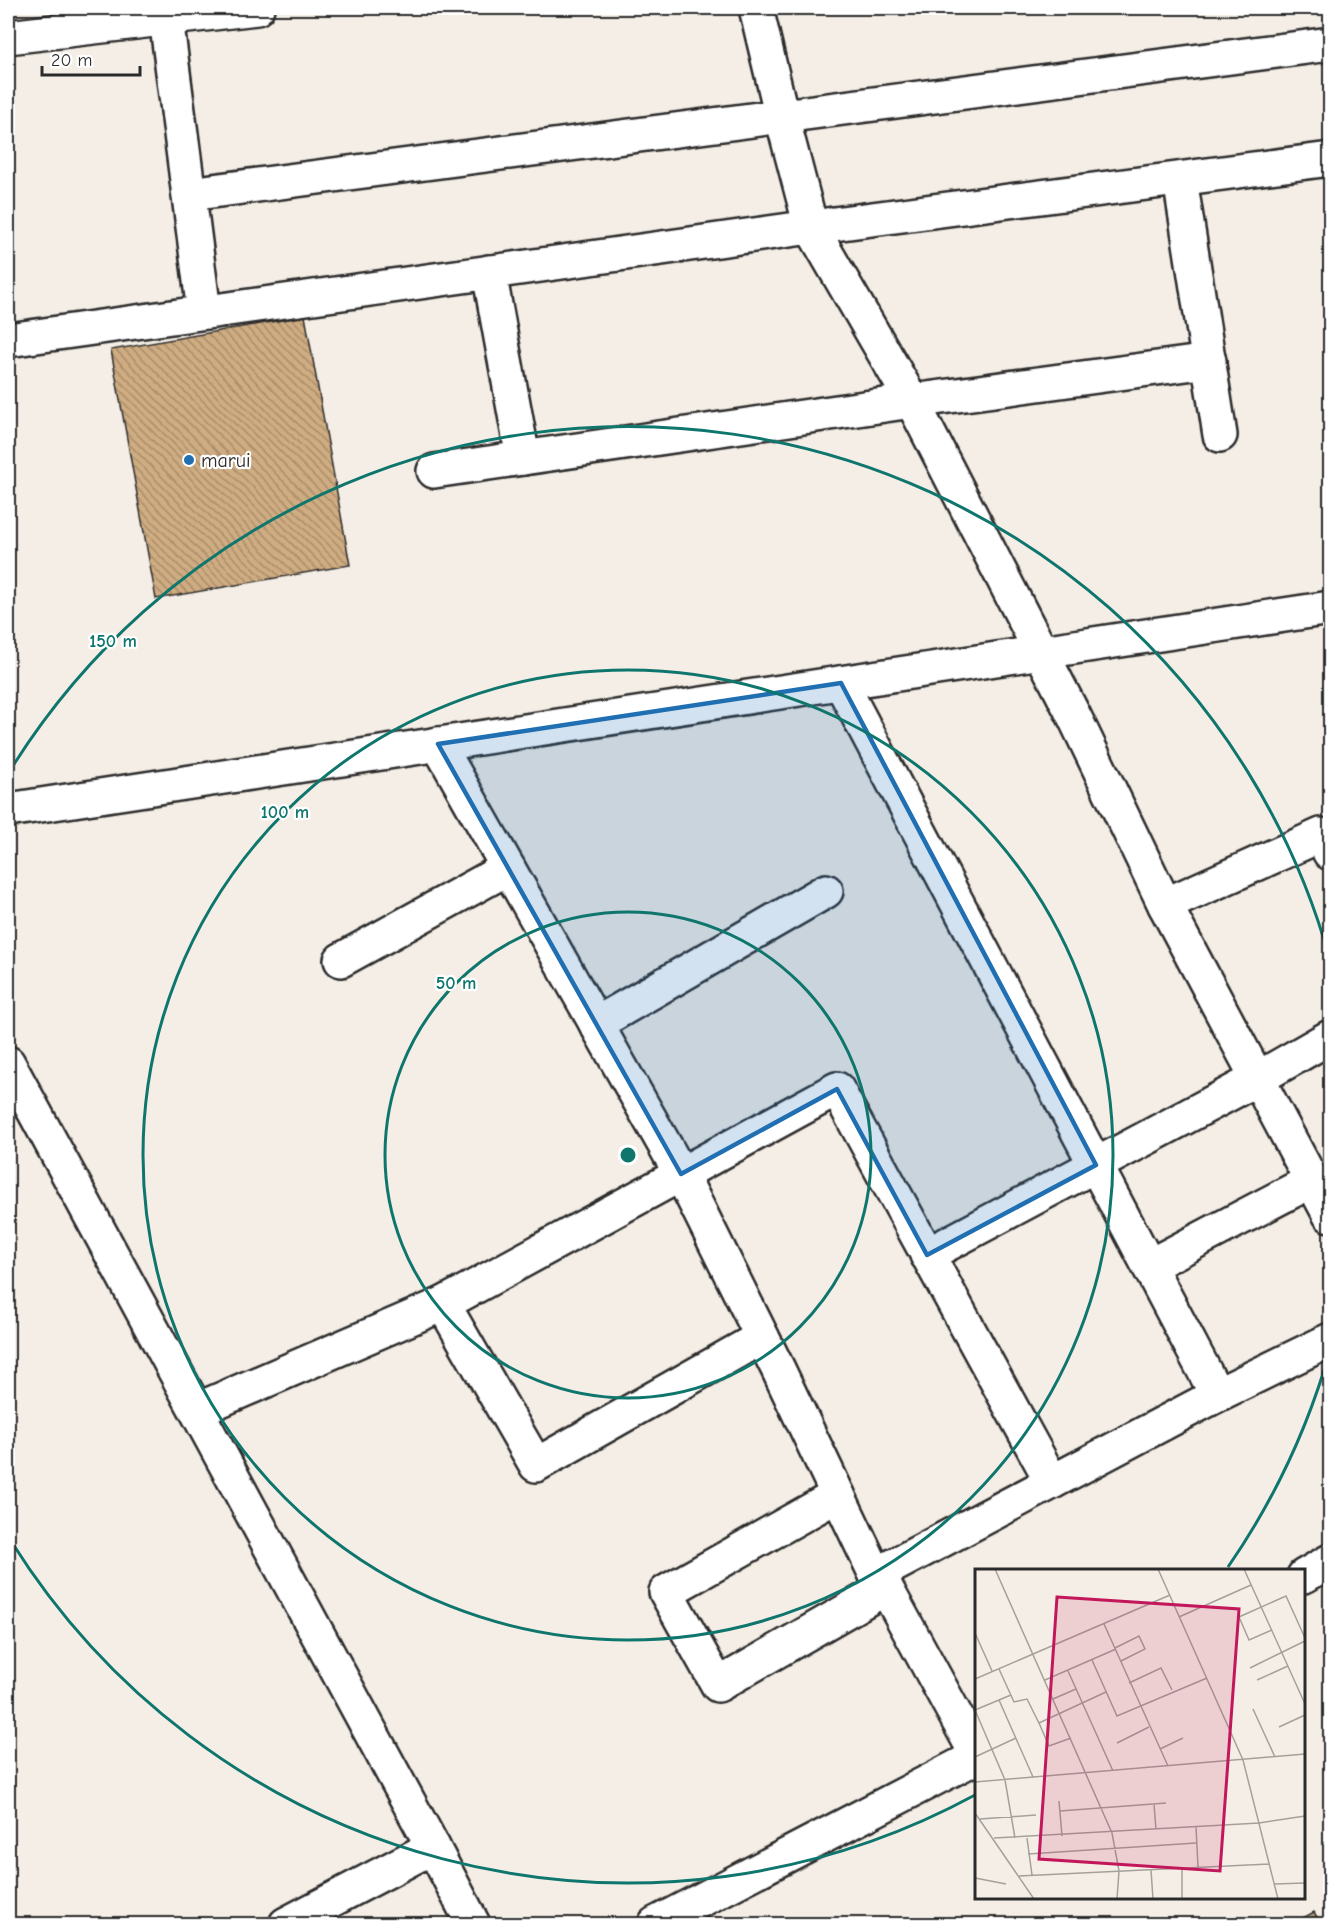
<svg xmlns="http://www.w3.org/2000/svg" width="1338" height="1932" font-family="'Comic Neue',sans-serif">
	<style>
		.building { fill: url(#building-back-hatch); stroke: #2b2b2b; stroke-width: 1.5 }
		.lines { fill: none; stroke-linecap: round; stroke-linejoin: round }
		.minor-casing { stroke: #2b2b2b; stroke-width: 38 }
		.minor { stroke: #fff; stroke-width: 33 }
		.marked { fill: #1f6fb2; fill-opacity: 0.2; stroke: #1f6fb2; stroke-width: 4.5; stroke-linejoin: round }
		.ring { fill: none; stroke: #0f766e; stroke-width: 3 }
		.poi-dot { fill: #1f6fb2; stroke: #fff; stroke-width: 2 }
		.labels { text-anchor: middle; stroke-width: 4.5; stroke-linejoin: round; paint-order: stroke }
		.poi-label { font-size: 20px; fill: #2b2b2b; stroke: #fff; text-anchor: start }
		.inset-road { fill: none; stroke: #a4a09b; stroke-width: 1.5 }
		.view { fill: #c2185b; fill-opacity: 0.15; stroke: #c2185b; stroke-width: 3 }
		.inset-edge { fill: none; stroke: #2b2b2b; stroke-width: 3 }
		.centre { fill: #0f766e; stroke: #fff; stroke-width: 3 }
		.ring-label { font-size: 18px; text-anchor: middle; font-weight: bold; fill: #0f766e; stroke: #fff; stroke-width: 4.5; stroke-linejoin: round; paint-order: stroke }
	</style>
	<defs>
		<pattern id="building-back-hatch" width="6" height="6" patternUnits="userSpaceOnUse" patternTransform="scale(1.5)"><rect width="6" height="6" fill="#cfac81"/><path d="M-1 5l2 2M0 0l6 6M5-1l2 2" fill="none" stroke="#a88c6a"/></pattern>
	</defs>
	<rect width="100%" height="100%" fill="#f5eee6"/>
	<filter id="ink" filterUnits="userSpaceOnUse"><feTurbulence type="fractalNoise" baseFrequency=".0167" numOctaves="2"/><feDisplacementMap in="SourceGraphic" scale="12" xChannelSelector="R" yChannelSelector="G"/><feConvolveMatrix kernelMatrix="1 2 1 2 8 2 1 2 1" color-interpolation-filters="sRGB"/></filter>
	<g filter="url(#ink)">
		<g class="building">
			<path d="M305,316L350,565L156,599L111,350Z"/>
			<path d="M1314,1912L1321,1924H1303L1301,1919Z"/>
		</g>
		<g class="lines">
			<defs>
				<g id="minor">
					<path d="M756,8L782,117L811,227L912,401L1074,716L1165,905L1330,1215"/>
					<path d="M166,18L204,312"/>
					<path d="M8,37L257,8"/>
					<path d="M1180,179L1220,435"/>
					<path d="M189,194L1330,44"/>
					<path d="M489,272L523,458"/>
					<path d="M8,340L811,227L1330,159"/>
					<path d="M434,471L912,401L1209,361"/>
					<path d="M841,683L1217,1395"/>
					<path d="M438,744L681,1174L778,1369L876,1575L886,1588L976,1753"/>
					<path d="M8,810L1330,608"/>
					<path d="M1165,905L1321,835L1330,853"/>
					<path d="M341,960L508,868"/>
					<path d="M596,1024L826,891"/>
					<path d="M8,1063L433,1847L473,1924"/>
					<path d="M927,1255L1257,1079L1330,1037"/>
					<path d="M1149,1266L1313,1180"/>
					<path d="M443,1304L536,1465L762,1337"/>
					<path d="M197,1410L443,1304L837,1089L1052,1482"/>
					<path d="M838,1495L666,1592L718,1685L886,1588"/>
					<path d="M876,1575L1217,1395L1330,1340"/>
					<path d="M1304,1576L1330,1561"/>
					<path d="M286,1924L433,1847"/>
					<path d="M655,1924L976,1757"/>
				</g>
			</defs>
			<use href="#minor" class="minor-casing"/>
			<use href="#minor" class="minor"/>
		</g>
	</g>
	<path class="marked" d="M841,683L1096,1165L927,1255L837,1089L681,1174L438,744Z"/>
	<g class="ring">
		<circle cx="628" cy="1155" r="243"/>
		<circle cx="628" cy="1155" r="485"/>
		<path d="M1330 1350A728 728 0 0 1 1228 1567M975 1795A728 728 0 0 1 11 1541M11 769A728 728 0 0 1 1330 960"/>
	</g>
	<circle class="poi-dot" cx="189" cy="460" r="6"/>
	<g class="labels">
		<g class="poi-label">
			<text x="201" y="467">marui</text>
		</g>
	</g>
	<g transform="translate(975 1569)">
		<rect width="330" height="330" fill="#f5eee6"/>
		<path class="inset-road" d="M20,0L137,264L144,302L142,330M183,0L268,191L303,330M269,0L330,135M204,48L276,16M129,55L193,197M297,61L274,71L264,48L311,27L330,69M0,64L17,102M140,79L164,67L170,80L146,92M117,91L142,147L232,109M275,99L330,72M24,100L39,133L52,130L64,154L131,123M93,102L138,202M0,110L195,26M70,111L141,80M282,111L313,97M154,114L186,99L197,121M36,126L0,141L30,211L40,269M78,130L101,120M24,131L58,208M278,140L300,188M64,154L74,177L96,169M304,158L330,146M142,174L174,158M185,180L208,169M0,188L41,169M0,213L330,185M84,232L87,267M179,235L181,261M85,242L191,234M0,244L59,330M5,250L61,246M221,258L223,298M19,269L284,254L330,247M52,269L57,306M53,285L221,274M207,299V330M176,301L178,330M44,307L294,295M0,309L31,315M299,315L330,314"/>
		<path class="view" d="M82,28L264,40L245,302L64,290Z"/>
		<rect width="330" height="330" class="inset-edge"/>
	</g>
	<circle cx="628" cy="1155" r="9" class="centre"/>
	<g class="ring-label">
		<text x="113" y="647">150 m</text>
		<text x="285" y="818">100 m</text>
		<text x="456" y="989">50 m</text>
	</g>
	<rect width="1338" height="1932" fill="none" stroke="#fff" stroke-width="30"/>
	<rect x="15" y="15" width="1308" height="1902" fill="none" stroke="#2b2b2b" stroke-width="2" filter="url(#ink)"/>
	<path d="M42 66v9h98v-9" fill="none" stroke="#2b2b2b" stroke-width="3"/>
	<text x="51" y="66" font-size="18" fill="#2b2b2b" stroke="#ffffff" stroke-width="4.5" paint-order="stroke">20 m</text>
</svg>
